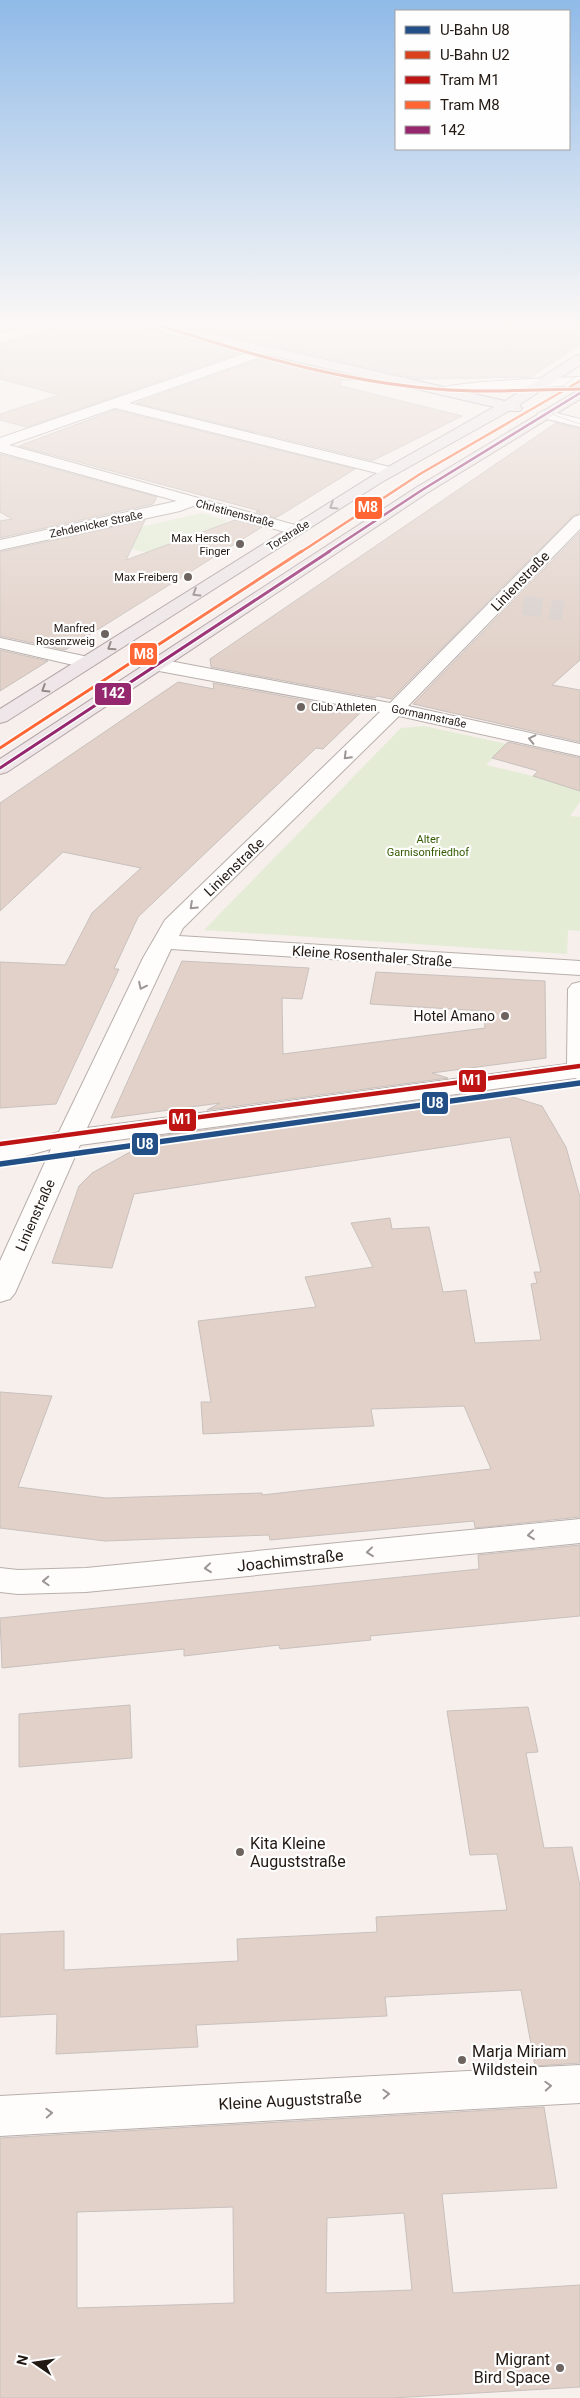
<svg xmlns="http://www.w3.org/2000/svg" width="580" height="2398" font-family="Roboto,sans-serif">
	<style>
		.green { fill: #e4ecd6 }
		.building { fill: #e1d1c9; stroke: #c9c1bd; fill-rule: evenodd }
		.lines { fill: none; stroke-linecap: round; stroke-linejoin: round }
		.minor-tunnel { stroke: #d7cfcb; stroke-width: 19; stroke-dasharray: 19 9; stroke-linecap: butt }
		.minor-casing { stroke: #b8afab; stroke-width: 2 }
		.major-casing { stroke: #b3a4a6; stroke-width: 2 }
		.minor { fill: #fefdfc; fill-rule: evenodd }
		.major { fill: #eee6e8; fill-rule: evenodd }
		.tram { stroke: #cfcccb; stroke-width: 1 }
		.bus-1-far1-casing { stroke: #fefefe; stroke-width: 4.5 }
		.bus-1-casing { stroke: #fefefe; stroke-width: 5.5 }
		.bus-1-far1 { stroke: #95276e; stroke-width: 2.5 }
		.bus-1 { stroke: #95276e; stroke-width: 3 }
		.tram-1-casing { stroke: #fefefe; stroke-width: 8 }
		.tram-2-far1-casing { stroke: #fefefe; stroke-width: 4.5 }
		.tram-2-casing { stroke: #fefefe; stroke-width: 5.5 }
		.tram-1 { stroke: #be1414; stroke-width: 4.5 }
		.tram-2-far1 { stroke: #f63; stroke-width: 2.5 }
		.tram-2 { stroke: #f63; stroke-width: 3 }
		.metro-1-casing { stroke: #fefefe; stroke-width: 9 }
		.metro-2-casing { stroke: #fefefe; stroke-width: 5 }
		.metro-1 { stroke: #224f86; stroke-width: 5.5 }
		.metro-2 { stroke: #da421e; stroke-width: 3 }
		.oneway { stroke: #938a88 }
		.oneway2 { stroke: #9b9693 }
		.poi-dot { fill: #6d645f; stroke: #fefefe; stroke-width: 2 }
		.labels { text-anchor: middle; stroke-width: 4.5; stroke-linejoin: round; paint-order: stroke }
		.far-street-label { font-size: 11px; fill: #231913; stroke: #fefefe }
		.far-poi-label { font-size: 11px; fill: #231913; stroke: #fefefe; text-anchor: end }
		.far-park-label { font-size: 11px; fill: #345a01; stroke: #fefefe }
		.street-label { font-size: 14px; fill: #231913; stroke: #fefefe }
		.poi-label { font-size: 14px; fill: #231913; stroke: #fefefe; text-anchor: end }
		.near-street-label { font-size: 16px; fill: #231913; stroke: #fefefe }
		.near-poi-label { font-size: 16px; fill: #231913; stroke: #fefefe; text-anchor: start }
		.line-badge { stroke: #fefefe; stroke-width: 2 }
		.badge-label { font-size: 14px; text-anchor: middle; font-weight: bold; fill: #fff }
	</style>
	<rect width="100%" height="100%" fill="#f7efec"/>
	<g class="green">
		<path d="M202,513L228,521L196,534L192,533L179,538L177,542L174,541L151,554L91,538Z"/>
		<path d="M424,726L507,744L486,765L580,787V802L570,816L580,817V931L568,930L567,954L204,930L401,728Z"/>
	</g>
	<g class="building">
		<path d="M0,324H32L0,332Z"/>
		<path d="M61,324H145L148,329L177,339L209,343L246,351L27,427L0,420V414L59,395L0,379V344L57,329Z"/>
		<path d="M167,324H580V344L531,377L419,379L209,331Z"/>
		<path d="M268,356L369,380H341V386L462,416L374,460H370L136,403Z"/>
		<path d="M115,410L355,469L279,516H277L276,518L256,512L260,511L19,446Z"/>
		<path d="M556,423L580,429V513L573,516L391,699L377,696L375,698L211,667L210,659Z"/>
		<path d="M0,454L157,497L153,504L0,538V521L12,519L0,512Z"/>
		<path d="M145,520L126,560L235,520L262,527L65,650L0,636V552Z"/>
		<path d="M580,532V660L552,685L580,690V742L413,704Z"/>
		<path d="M0,650L48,661L0,691Z"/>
		<path d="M178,682L214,689L213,683L362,711L323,749L316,748L138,917L114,969H119L56,1104L0,1108V962L65,965L92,913L141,868L63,852L0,911V803Z"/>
		<path d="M508,742L580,758V791L533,776L538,771L492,758Z"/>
		<path d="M182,961L309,968L302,999L282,998L283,1054L485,1028L484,1011L370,1004L376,972L545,981L546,1058L432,1073L448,1078L207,1110L220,1103L111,1118Z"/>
		<path d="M493,1091L542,1106L566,1147L580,1197V1517L475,1528L474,1521L270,1540L269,1535L105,1541L0,1528V1392L52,1396L18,1487L106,1498L262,1493V1495L491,1469L464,1406L371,1409L374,1426L203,1434L201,1402H211L198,1321L316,1307L305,1277L373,1267L351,1223L390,1218L392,1229L429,1227L443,1292L466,1290L475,1343L541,1340L531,1284L537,1283L534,1272H541L510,1137L134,1194L112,1268L52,1263L79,1186L92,1173L159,1136Z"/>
		<path d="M580,1545V1616L370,1636L371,1640L280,1649L279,1645L184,1656V1649L2,1668L0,1618L479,1569L478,1555Z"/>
		<path d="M130,1705L132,1758L19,1767V1714Z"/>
		<path d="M528,1707L538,1752L526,1753L544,1848L572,1847L580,1886V2063L535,2066L521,1990L385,1997L387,2016L196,2025L198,2047L56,2054L57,2014L0,2017V1934L64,1931V1970L238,1961L237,1939L377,1932L376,1917L507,1910L497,1854L470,1855L447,1711Z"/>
		<path d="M544,2107L557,2188L442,2194L453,2293L580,2285V2387L392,2398H0V2138ZM233,2207L234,2303L77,2308V2212ZM404,2213L412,2290L326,2293L327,2218Z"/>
	</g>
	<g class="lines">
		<path class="minor-tunnel" d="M523,605L563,611"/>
		<defs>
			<g id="minor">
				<path d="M39,324H59L57,327L0,342V334Z"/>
				<path d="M264,347L271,351L269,354L129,403L394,468L397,471L394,474L389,476L115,408L9,445L302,527L304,530L302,533L296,535L193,506L180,511L0,550V540L177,501L0,452V438Z"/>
				<path d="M580,377V385L487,390L441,395L434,391C442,381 560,378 580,377Z"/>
				<path d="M544,410L580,419V427L539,417L537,414Z"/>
				<path d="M580,515V529L408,706L580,744V756L399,716L183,928L179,936L580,961V975L171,949L87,1128L567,1064L568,989L572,984L580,982V1080L575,1078L80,1145L15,1293L10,1299L0,1302V1261L51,1149L0,1163V1147L59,1132L143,958L165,920L380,712L159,671L152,669L150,665L152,661L159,659L390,703L574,517Z"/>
				<path d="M0,638L93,658L95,662L93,666L86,668L0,648Z"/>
				<path d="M580,1519V1543L86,1592L18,1594L0,1592V1568L18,1570L86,1568Z"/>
				<path d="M580,2065V2103L0,2136V2096Z"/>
			</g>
			<g id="major">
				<path d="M147,324C168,324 188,330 209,333L505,401L575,356L580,355V365L519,405L522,408L520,411H509L382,482L7,721L0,723V709L372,476L494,407L209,341L178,337L149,327Z"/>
				<path d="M580,389V399L427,493L7,772L0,774V759L417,487Z"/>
			</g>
		</defs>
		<use href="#minor" class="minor-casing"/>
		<use href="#major" class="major-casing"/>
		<use href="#minor" class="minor"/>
		<use href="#major" class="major"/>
		<path class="tram" d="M576,377L554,392L545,404L554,415L580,424"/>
		<defs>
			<path id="bus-1-far1" d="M328,552L422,490L580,393"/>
			<path id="bus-1" d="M0,768L330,551"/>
		</defs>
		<use href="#bus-1-far1" class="bus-1-far1-casing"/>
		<use href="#bus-1" class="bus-1-casing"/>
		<use href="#bus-1-far1" class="bus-1-far1"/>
		<use href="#bus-1" class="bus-1"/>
		<defs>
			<path id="tram-1" d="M0,1144L580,1066"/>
			<path id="tram-2-far1" d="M301,552L420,474L580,381"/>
			<path id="tram-2" d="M0,748L302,551"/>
		</defs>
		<use href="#tram-1" class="tram-1-casing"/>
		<use href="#tram-2-far1" class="tram-2-far1-casing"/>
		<use href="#tram-2" class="tram-2-casing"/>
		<use href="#tram-1" class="tram-1"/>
		<use href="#tram-2-far1" class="tram-2-far1"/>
		<use href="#tram-2" class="tram-2"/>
		<defs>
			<path id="metro-1" d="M0,1164L580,1083"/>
			<path id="metro-2" d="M156,324C247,354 340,381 436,389C484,393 532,390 580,389"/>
		</defs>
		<use href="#metro-1" class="metro-1-casing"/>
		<use href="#metro-2" class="metro-2-casing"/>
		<use href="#metro-1" class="metro-1"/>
		<use href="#metro-2" class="metro-2"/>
	</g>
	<defs><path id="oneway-chevron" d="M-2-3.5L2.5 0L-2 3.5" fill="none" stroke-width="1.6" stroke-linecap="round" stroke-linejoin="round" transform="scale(1.25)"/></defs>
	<g class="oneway">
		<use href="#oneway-chevron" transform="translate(333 506) rotate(148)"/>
		<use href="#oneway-chevron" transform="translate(196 593) rotate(148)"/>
		<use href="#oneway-chevron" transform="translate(111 647) rotate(147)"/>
		<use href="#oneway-chevron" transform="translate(45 689) rotate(148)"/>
	</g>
	<g class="oneway2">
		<use href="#oneway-chevron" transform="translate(532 739) rotate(-167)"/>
		<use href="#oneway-chevron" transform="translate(347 756) rotate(135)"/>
		<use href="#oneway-chevron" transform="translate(193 906) rotate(137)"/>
		<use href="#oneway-chevron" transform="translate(142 986) rotate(116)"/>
		<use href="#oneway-chevron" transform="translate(531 1535) rotate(174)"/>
		<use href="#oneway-chevron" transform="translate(370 1552) rotate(174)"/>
		<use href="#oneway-chevron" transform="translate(208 1568) rotate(174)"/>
		<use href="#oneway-chevron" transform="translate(46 1581) rotate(178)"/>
		<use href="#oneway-chevron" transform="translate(548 2086) rotate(-3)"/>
		<use href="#oneway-chevron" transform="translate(386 2094) rotate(-3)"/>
		<use href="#oneway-chevron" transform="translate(49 2113) rotate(-3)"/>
	</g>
	<linearGradient id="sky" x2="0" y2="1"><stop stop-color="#90bae8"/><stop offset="0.49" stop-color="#fbf8f6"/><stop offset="1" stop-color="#fbf8f6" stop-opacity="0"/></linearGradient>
	<rect width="580" height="659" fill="url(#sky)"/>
	<g class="poi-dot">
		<circle cx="240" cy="544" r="5"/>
		<circle cx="188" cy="577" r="5"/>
		<circle cx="105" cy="634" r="5"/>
		<circle cx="301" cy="707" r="5"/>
		<circle cx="505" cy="1016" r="5"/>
		<circle cx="240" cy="1852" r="5"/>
		<circle cx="462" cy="2060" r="5"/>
		<circle cx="560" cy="2368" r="5"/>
	</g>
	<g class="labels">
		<g class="far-street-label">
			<text transform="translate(235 513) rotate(15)" y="4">Christinenstraße</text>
			<text transform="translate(96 524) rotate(-12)" y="4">Zehdenicker Straße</text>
			<text transform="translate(288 535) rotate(-32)" y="4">Torstraße</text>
			<text transform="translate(429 716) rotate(12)" y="4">Gormannstraße</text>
		</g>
		<g class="far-poi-label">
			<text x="230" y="542">Max Hersch<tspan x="230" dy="13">Finger</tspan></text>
			<text x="178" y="581">Max Freiberg</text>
			<text x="95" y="632">Manfred<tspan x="95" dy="13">Rosenzweig</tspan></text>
			<text x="311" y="711" text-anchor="start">Club Athleten</text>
		</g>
		<g class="far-park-label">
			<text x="428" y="843">Alter<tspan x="428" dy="13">Garnisonfriedhof</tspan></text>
		</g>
		<g class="street-label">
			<text transform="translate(520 581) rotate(-46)" y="5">Linienstraße</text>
			<text transform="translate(234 867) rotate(-44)" y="5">Linienstraße</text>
			<text transform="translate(372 956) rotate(4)" y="5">Kleine Rosenthaler Straße</text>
			<text transform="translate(35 1215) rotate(-66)" y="5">Linienstraße</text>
		</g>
		<g class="poi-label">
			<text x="495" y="1021">Hotel Amano</text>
		</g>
		<g class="near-street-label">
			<text transform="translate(290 1560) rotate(-6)" y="6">Joachimstraße</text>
			<text transform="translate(290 2100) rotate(-3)" y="6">Kleine Auguststraße</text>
		</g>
		<g class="near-poi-label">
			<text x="250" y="1849">Kita Kleine<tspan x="250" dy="18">Auguststraße</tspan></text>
			<text x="472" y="2057">Marja Miriam<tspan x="472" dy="18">Wildstein</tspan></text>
			<text x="550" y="2365" text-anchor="end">Migrant<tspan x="550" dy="18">Bird Space</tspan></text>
		</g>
	</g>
	<g class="line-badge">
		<rect x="354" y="496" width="29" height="24" rx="5" fill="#f63"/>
		<rect x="129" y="642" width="29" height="24" rx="5" fill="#f63"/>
		<rect x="94" y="682" width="38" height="24" rx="5" fill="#95276e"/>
		<rect x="458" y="1069" width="29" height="24" rx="5" fill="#be1414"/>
		<rect x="421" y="1091" width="28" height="24" rx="5" fill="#224f86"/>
		<rect x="168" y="1108" width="29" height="24" rx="5" fill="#be1414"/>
		<rect x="131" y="1132" width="28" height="24" rx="5" fill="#224f86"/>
	</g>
	<g class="badge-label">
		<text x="368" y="512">M8</text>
		<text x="144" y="659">M8</text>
		<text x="113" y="698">142</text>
		<text x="472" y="1085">M1</text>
		<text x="435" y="1108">U8</text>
		<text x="182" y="1124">M1</text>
		<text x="145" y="1149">U8</text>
	</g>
	<rect x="395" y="10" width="175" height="140" fill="#fefefe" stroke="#a6a2a0"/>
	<rect x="405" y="26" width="25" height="8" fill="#224f86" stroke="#a6a2a0"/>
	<text x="440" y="35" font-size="15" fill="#231913">U-Bahn U8</text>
	<rect x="405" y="51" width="25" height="8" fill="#da421e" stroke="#a6a2a0"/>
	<text x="440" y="60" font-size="15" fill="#231913">U-Bahn U2</text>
	<rect x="405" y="76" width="25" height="8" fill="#be1414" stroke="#a6a2a0"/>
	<text x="440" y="85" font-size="15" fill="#231913">Tram M1</text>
	<rect x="405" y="101" width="25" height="8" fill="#ff6633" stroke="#a6a2a0"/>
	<text x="440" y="110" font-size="15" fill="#231913">Tram M8</text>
	<rect x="405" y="126" width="25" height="8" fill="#95276e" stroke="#a6a2a0"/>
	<text x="440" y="135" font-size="15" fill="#231913">142</text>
	<g transform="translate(35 2363) rotate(283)" stroke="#fefefe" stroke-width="4" paint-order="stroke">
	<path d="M0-4L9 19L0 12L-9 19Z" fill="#231913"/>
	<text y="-8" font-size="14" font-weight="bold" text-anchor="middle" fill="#231913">N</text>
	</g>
</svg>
